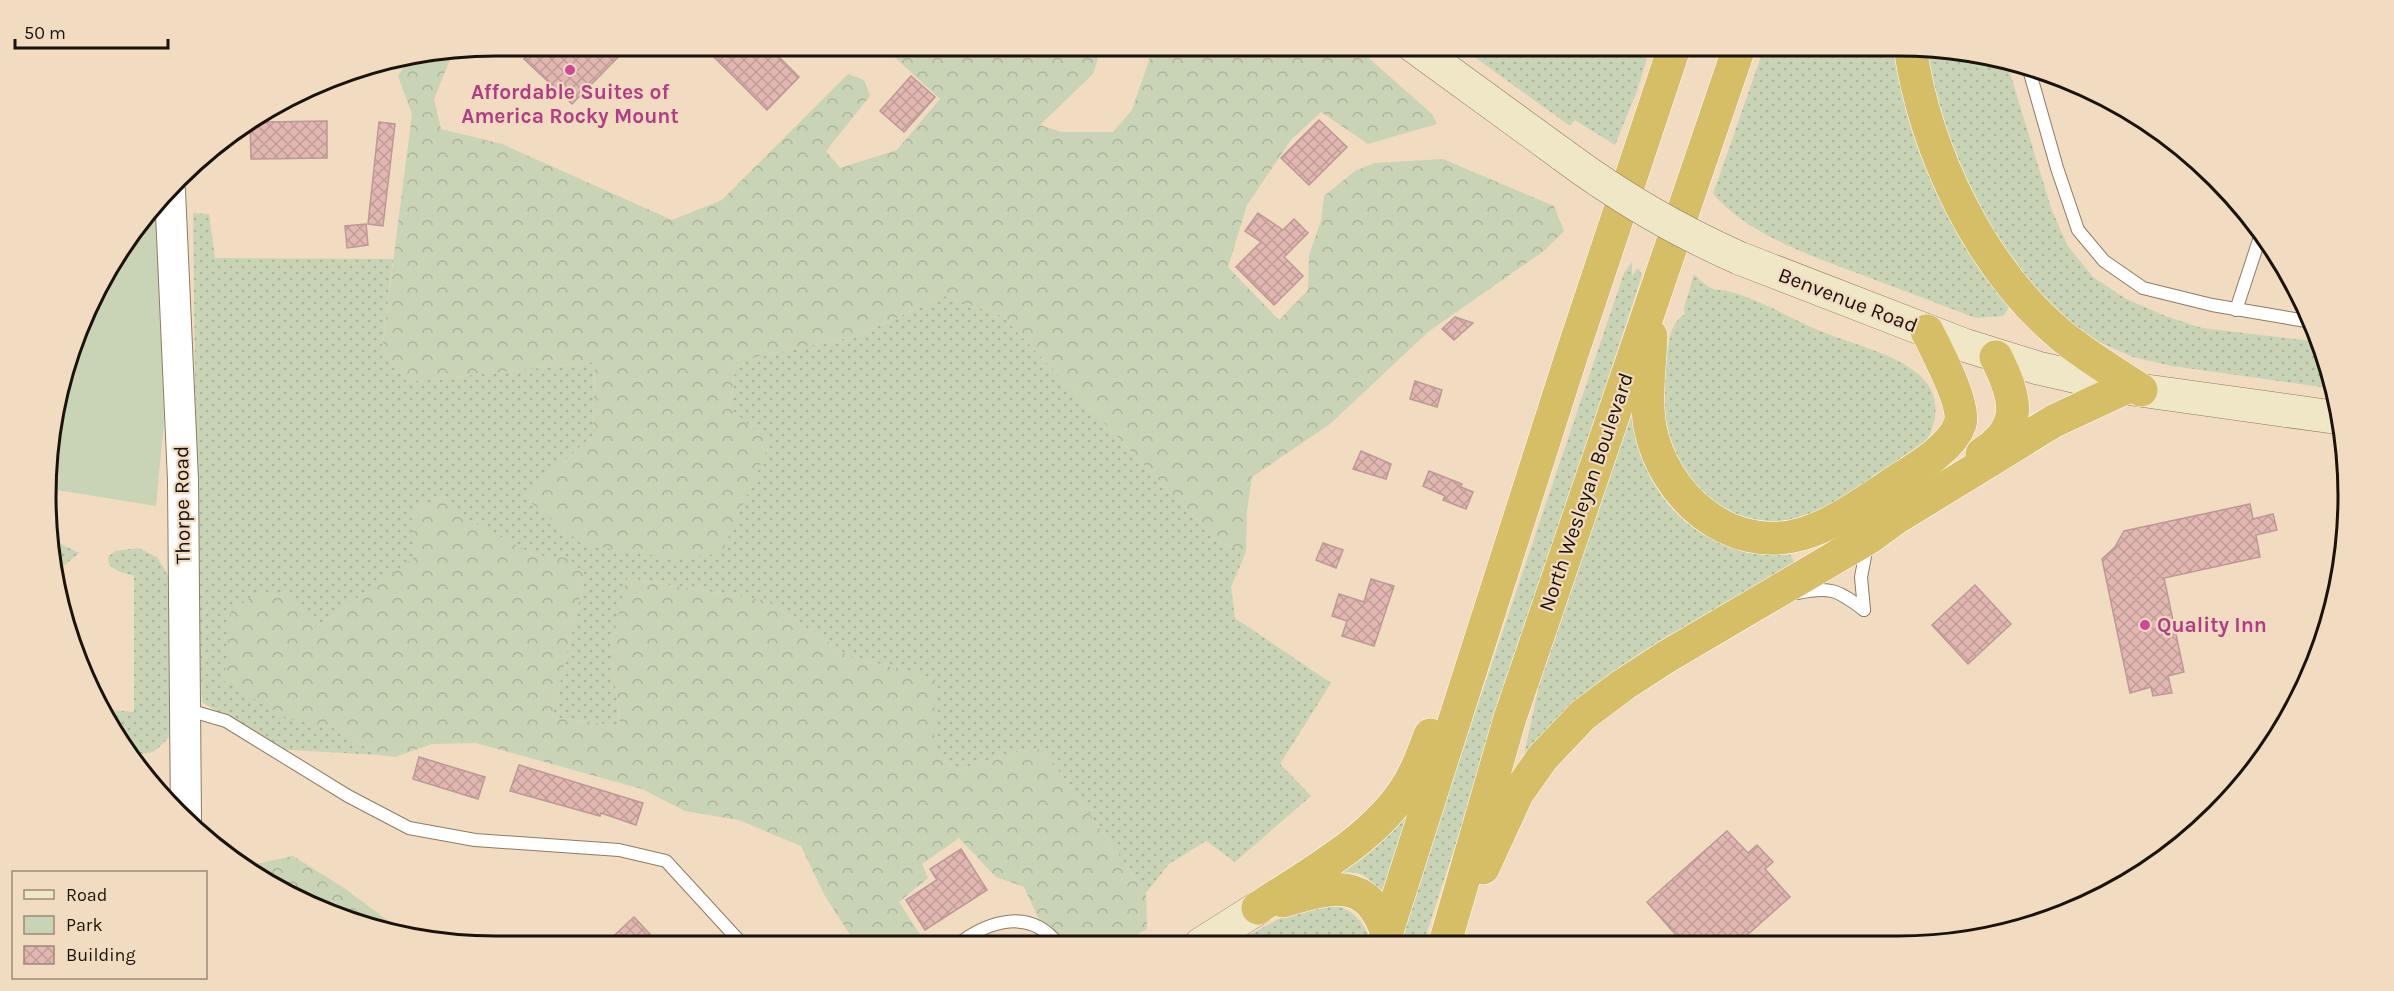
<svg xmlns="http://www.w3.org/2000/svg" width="2394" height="991" font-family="Karla,sans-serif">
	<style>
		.grass { fill: url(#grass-dots) }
		.forest { fill: url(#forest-crowns) }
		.park { fill: #c9d3b6 }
		.building { fill: url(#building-cross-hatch); stroke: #bc9994; stroke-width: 1.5 }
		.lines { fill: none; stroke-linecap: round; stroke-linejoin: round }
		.service-casing { stroke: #8f7b63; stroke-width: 14 }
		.tertiary-casing { stroke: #8f7b63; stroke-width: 32 }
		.secondary-casing { stroke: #8f7b63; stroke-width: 34 }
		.trunk-casing { stroke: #fff; stroke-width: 34 }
		.service { stroke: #fff; stroke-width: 12 }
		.tertiary { stroke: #fff; stroke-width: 30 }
		.secondary { stroke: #f0e7c6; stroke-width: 33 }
		.trunk { stroke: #d6be66; stroke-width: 33 }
		.secondary-bridge-casing { stroke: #8f7b63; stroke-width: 34; stroke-linecap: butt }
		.secondary-bridge { stroke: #f0e7c6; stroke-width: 33 }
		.hotel-dot { fill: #d1479c; stroke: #f1dbc1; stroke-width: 2 }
		.labels { text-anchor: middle; stroke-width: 4.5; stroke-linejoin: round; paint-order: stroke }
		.hotel-label { font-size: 21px; font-weight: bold; fill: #b23c85; stroke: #f1dbc1 }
		.street-label { font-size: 21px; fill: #1b130a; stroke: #f1dbc1 }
		.rim { fill: none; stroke: #1b130a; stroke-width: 3 }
	</style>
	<defs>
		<pattern id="grass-dots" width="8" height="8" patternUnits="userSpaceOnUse" patternTransform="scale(1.5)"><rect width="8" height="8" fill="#c9d3b6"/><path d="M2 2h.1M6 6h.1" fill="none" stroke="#acb49b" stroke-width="1.8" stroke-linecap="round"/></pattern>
		<pattern id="forest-crowns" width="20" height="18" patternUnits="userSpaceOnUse" patternTransform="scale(1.5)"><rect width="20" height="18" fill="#c9d3b6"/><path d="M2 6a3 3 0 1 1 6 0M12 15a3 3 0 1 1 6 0" fill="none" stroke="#acb49b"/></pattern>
		<pattern id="building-cross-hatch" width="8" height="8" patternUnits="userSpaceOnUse" patternTransform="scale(1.5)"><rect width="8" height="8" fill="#e2b7b1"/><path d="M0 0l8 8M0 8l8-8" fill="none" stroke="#c19c97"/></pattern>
	</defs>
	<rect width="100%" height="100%" fill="#f1dbc1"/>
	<g class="grass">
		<path d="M1458,45H1651L1637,91L1615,145L1575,120L1570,126Z"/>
		<path d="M1765,45H1898L1938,187L1979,268L2010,306L2003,316L1976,318C1939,304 1902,290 1865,276C1812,256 1752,237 1713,194Z"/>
		<path d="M1921,49L2007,63L2051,208L2067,245L2093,277L2126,299L2168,317L2202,328L2320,342L2335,389L2172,366L2133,357L2099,342L2067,320L2037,295L1957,176Z"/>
		<path d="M193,213L209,214L215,258L393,259L382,350L407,382L595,362L593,435L525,497L730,408L736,361L857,336L945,296L1002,316L1218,542L1246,552L1231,587L1235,618L1331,683L1280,764L1311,796L1235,862L1206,841L1169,864L1146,893L1043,749L1015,751L957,770L934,751V679L847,655L767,601L628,578L611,647L620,726L552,717L585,575L569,559L535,555L460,516L443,496L411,512L417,556L316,627L288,719L330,726L378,755L276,749L202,702L198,618Z"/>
		<path d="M1632,262V276L1638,268L1642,275L1423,944H1397L1624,273Z"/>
		<path d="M1694,274C1715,296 1714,286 1738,294C1766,303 1792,319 1818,330C1871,353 1972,366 1922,449C1895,465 1868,482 1841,498C1830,505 1818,515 1806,520C1789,526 1769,525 1752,521C1675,504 1655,422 1667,353C1670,337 1671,323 1685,314L1684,308Z"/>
		<path d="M1634,388C1637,410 1637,435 1643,457C1654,498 1691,537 1733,546C1751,550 1771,549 1788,550L1797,567L1523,760L1539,685Z"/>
		<path d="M61,544L79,553L53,575L52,548Z"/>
		<path d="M138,548L157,557L169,577L171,735C155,752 152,757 128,752L106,721L101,709L134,712V576L118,571L109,565L108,557L115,551Z"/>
		<path d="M1422,783L1383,897C1364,866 1351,870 1320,878Z"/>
		<path d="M1330,904C1352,910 1360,917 1370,938L1368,944H1308L1296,940L1280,939L1261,944H1232L1292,912Z"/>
	</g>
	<g class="forest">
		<path d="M893,45H1060L1067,51L1076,45H1102L1093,74L1040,125L1061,132H1113L1132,110L1153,49L1151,45H1354L1432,114L1437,124L1368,144L1321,112L1291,140L1247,205L1228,267L1279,320L1308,290L1309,255L1321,221L1324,196L1355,171L1374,163L1443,159L1554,206L1564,231L1545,250L1428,332L1330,424L1252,477L1247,510L1246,552L1218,542L1002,316L945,296L857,336L736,361L730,408L770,443L721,554L672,558L583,545L524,497L593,435L595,362L407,382L382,350L412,114L398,76L408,60L459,51L449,62L434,99L441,129L502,144L672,220L722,200L848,74L864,80L870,96L826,151L840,168L897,150L940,99L887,50Z"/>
		<path d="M443,496L461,516L535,555L569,558L585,575L552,717L620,726L611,647L627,578L767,601L847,655L935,679L934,751L957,770L1015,751L1043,749L1146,893L1147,929L1120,944H1063L1041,924L1024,887L996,877L959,838L922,864L928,878L899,902L927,945H852L854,941L825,896L801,846L739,820L685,811L642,789L476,743L432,744L395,757L378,755L330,726L288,719L224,681L232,605L267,593L291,596L316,627L416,556L411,512Z"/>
		<path d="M293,856L344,888L402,931L351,922L246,866Z"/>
	</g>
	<path class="park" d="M158,207L164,422L156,506L51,489L49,436L69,350L105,271Z"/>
	<g class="building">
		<path d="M538,45L551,58L563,45H630L572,104L524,59Z"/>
		<path d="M702,45H767L799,77L767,110Z"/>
		<path d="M911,76L935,97L904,132L880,111Z"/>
		<path d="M266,109V122L327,121V158L251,159L250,120Z"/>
		<path d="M1319,120L1347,147L1309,185L1281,158Z"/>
		<path d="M379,122L395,124L383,226L368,224Z"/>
		<path d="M1258,213L1283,230L1294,219L1308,233L1284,257L1303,276L1274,305L1236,267L1261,242L1245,231Z"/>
		<path d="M366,224L368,245L347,248L345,226Z"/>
		<path d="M1455,317L1473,323L1454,340L1442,329Z"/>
		<path d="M1415,381L1442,390L1437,407L1410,399Z"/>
		<path d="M1361,451L1391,464L1386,479L1353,469Z"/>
		<path d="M1429,471L1462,484L1461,487L1473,492L1466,509L1443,500L1445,496L1423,486Z"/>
		<path d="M2250,504L2253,519L2273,514L2277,530L2256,535L2260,557L2164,578L2184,672L2168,676L2172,693L2153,696L2151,687L2130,693L2102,559L2115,547L2124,531Z"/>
		<path d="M1323,543L1343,550L1336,568L1316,560Z"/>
		<path d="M1371,579L1394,586L1374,646L1342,636L1347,621L1332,616L1339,594L1364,602Z"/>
		<path d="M1975,585L2011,624L1968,664L1932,625Z"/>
		<path d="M419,757L485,777L478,799L413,779Z"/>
		<path d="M519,765L643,803L636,825L601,813L600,816L510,791Z"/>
		<path d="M1727,831L1748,853L1757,845L1773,862L1765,869L1790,897L1738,943H1683L1647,902Z"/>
		<path d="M961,849L987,890L925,930L906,900L937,880L930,869Z"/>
		<path d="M634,917L661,946H603Z"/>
	</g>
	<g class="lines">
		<defs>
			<g id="service">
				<path d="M2028,66L2057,168L2078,230L2104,261L2143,288L2212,305L2312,322"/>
				<path d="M2236,310L2262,231"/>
				<path d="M1798,593C1830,586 1838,590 1864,610"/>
				<path d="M1864,610L1861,577L1867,546"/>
				<path d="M185,709L226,721L348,796L409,828L475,840L619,850L666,861L743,945"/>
				<path d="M957,945C989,920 1030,908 1058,944"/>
			</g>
			<path id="tertiary" d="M170,191L183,480L186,820"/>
			<g id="secondary">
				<path d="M1412,45L1563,155"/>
				<path d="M1739,258L1964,345L2038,368L2125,388L2340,418"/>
				<path d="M1201,944L1258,908"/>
			</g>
			<g id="trunk">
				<path d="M1910,47C1925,151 1980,268 2062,336C2087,356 2114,373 2141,390"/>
				<path d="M1651,336C1650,365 1645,398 1650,427C1663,495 1729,555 1802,534C1833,525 1862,504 1889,486C1911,471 1951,450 1960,424C1966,404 1936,350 1927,331"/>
				<path d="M1982,454C2026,426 2015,397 1996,357"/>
				<path d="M1483,868L1517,794L1543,757L1583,715L1623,685L1666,657L1870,537L1896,518L2054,421L2125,388"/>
				<path d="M1283,901C1331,887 1368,875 1387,934"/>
				<path d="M1258,908C1311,872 1385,834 1414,774C1420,762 1425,748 1430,735"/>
				<path d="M1445,943L1510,718L1740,45"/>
				<path d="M1383,944L1571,357L1675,45"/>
			</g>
		</defs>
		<use href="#service" class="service-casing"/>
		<use href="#tertiary" class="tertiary-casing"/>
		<use href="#secondary" class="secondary-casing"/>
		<use href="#trunk" class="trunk-casing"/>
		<use href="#service" class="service"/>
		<use href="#tertiary" class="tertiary"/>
		<use href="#secondary" class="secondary"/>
		<use href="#trunk" class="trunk"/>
		<defs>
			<path id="secondary-bridge" d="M1563,155C1618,196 1676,230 1739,258"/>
		</defs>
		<use href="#secondary-bridge" class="secondary-bridge-casing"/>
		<use href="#secondary-bridge" class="secondary-bridge"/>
	</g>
	<g class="hotel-dot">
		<circle cx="570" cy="70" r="6"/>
		<circle cx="2145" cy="625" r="6"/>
	</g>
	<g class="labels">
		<g class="hotel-label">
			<text x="570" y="99">Affordable Suites of<tspan x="570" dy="24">America Rocky Mount</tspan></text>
			<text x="2157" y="632" text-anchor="start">Quality Inn</text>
		</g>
		<g class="street-label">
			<text transform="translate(1848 300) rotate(21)" y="7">Benvenue Road</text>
			<text transform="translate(1586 492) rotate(-71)" y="7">North Wesleyan Boulevard</text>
			<text transform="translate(182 505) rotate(-91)" y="7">Thorpe Road</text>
		</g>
	</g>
	<path d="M0 0H2394V991H0ZM496 56H1898A440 440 0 0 1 2338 496V496A440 440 0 0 1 1898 936H496A440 440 0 0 1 56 496V496A440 440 0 0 1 496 56Z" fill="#f1dbc1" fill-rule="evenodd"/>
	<path class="rim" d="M496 56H1898A440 440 0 0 1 2338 496V496A440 440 0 0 1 1898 936H496A440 440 0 0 1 56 496V496A440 440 0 0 1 496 56Z"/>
	<rect x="12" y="871" width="195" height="108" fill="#f1dbc1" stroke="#9b8b78" stroke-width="1.5"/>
	<rect x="24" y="890" width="30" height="9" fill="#f0e7c6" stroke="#9b8b78" stroke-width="1.5"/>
	<text x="66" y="901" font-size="18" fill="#1b130a">Road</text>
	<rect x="24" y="916" width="30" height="18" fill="#c9d3b6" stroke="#9b8b78" stroke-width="1.5"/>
	<text x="66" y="931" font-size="18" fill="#1b130a">Park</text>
	<rect x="24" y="946" width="30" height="18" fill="url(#building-cross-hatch)" stroke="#9b8b78" stroke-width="1.5"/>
	<text x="66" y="961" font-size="18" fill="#1b130a">Building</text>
	<path d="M15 39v9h153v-9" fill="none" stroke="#1b130a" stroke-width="3"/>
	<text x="24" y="39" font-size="18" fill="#1b130a" stroke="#f1dbc1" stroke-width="4.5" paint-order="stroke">50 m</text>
</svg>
